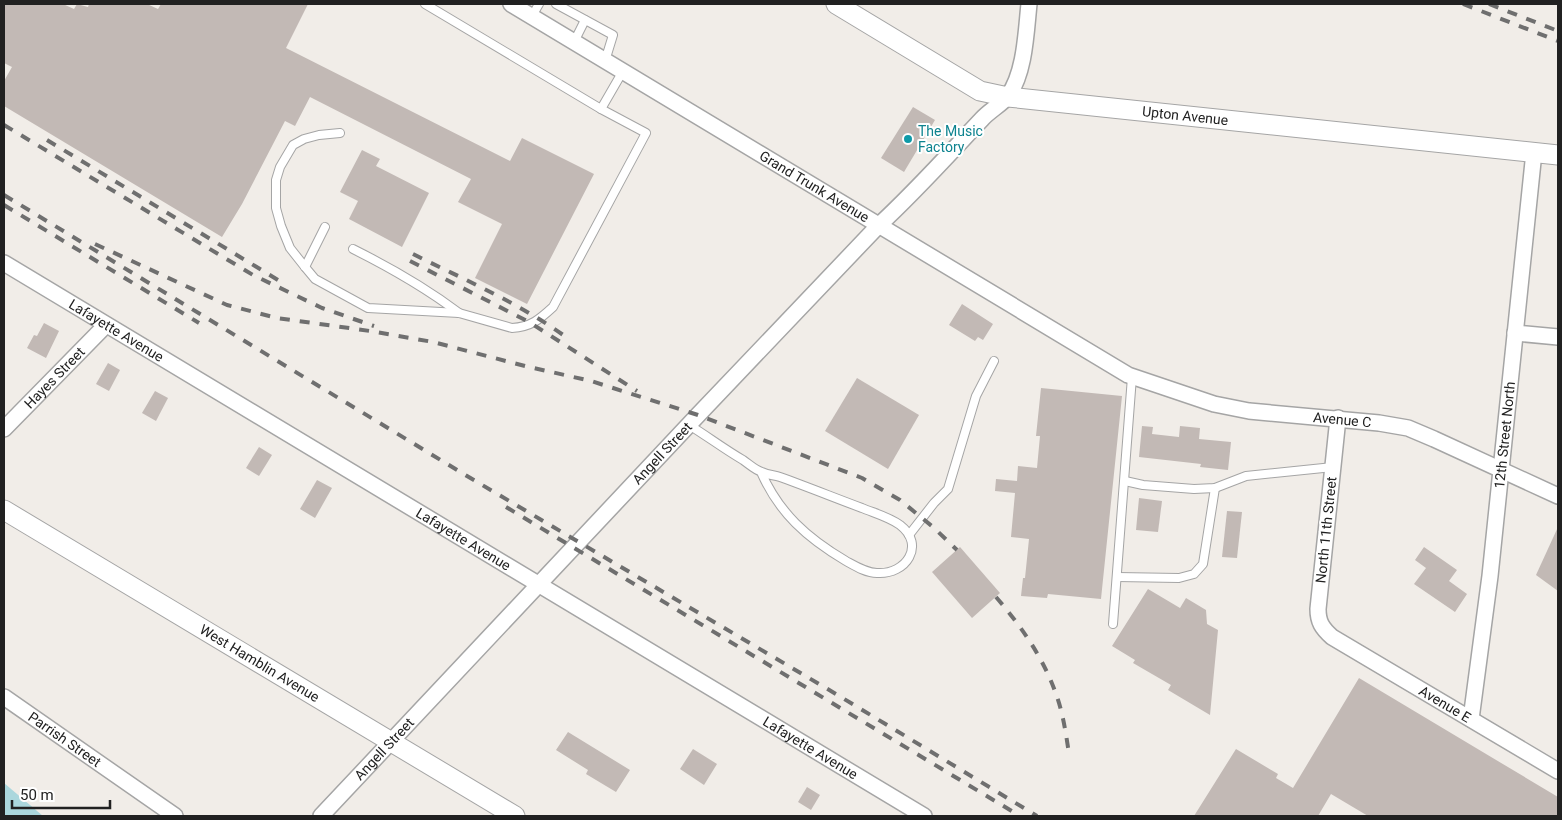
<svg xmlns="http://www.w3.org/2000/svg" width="1562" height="820" font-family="Roboto,sans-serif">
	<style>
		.water { fill: #abd7dd }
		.building { fill: #c2b9b5 }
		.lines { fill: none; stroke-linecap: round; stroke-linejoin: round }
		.service-casing { stroke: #a5a5a5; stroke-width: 10 }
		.minor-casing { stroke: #a5a5a5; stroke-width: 18 }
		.tertiary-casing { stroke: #a5a5a5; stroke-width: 21 }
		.service { stroke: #fff; stroke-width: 8 }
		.minor { stroke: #fff; stroke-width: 15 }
		.tertiary { stroke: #fff; stroke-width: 19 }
		.rail { stroke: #6f6f6f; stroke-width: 4; stroke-dasharray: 10 10; stroke-linecap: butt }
		.culture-dot { fill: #0f9aa8; stroke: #fff; stroke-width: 2 }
		.labels { text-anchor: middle; stroke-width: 4; stroke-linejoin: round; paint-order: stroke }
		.street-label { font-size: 14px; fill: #212121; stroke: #fff }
		.culture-label { font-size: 14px; fill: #0d838f; stroke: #fff; text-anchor: start }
	</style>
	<rect width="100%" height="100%" fill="#f1ede8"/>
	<path class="water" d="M4,783L43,816H4Z"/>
	<g class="building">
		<path d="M4,4H63L74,9L77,4L88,7L89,4H147L158,9L161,4H308L286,48L510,161L522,138L594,174L527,304L475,278L502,224L458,202L471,179L310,97L295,126L285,121L242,204L222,237L4,106V81L12,67L4,63Z"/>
		<path d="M913,107L935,120L904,172L881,158Z"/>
		<path d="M362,150L380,159L376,166L429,193L402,247L349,219L358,201L340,192Z"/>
		<path d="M962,304L993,324L983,340L978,337L975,341L949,325Z"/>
		<path d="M44,323L59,331L46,358L27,348L34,335L37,336Z"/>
		<path d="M108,363L120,370L109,391L96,384Z"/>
		<path d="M857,378L919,415L888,469L825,431Z"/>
		<path d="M1041,388L1122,396L1101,599L1048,594L1047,598L1021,596L1023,578H1025L1029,539L1011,537L1015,493L995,491L996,479L1017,481L1018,466L1037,468L1040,436H1036Z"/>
		<path d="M155,391L168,398L156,421L142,413Z"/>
		<path d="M1142,426L1153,427L1152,434L1179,437L1180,426L1200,428L1199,439L1231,442L1228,470L1200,467L1201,464L1139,457Z"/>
		<path d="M259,447L272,455L259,476L246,468Z"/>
		<path d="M317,480L332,488L315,518L300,509Z"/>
		<path d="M1139,498L1162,501L1158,532L1136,530Z"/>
		<path d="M1227,511L1242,512L1237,558L1222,557Z"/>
		<path d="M1558,527V591L1536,575Z"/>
		<path d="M960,547L1000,593L972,618L932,572Z"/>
		<path d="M1424,547L1457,570L1449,581L1467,594L1455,612L1414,584L1426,568L1415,560Z"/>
		<path d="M1148,589L1180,608L1186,598L1206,610L1207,624L1218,630L1210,715L1168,690L1171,685L1133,663L1135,660L1112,646Z"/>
		<path d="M1359,678L1558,797V816H1368L1331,794L1318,816H1194L1236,749L1278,774L1276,778L1293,788Z"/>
		<path d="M568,732L630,770L616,792L586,774L588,770L556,750Z"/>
		<path d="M693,749L717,764L704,785L680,769Z"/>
		<path d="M807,787L820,795L811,810L798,802Z"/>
	</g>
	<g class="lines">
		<defs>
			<g id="service">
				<path d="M425,4L601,109"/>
				<path d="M556,4L613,35L605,61"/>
				<path d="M532,16L539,4"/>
				<path d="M574,42L585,20"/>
				<path d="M340,133L319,135L304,139L293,145L280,167L276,180V208L281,226L290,248L305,267L315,279L368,308L459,313L512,328C531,327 540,319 553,307L646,133L601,109L623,71"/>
				<path d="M353,249C391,268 426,288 459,313"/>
				<path d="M305,267L325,227"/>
				<path d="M689,425C707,436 724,449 743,460C749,464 755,470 762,472C768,475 774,475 780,477C808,487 835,498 862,508C874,513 889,517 900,525C926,545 906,575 877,573C866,573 855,566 846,561C807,538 779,513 761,472"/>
				<path d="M1125,481L1143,485L1194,489L1215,488L1246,476L1333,467"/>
				<path d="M909,535L934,503L948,489L976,396L994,361"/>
				<path d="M1117,577L1179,578L1194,574L1203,564L1215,488"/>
				<path d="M1113,624L1132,377"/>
			</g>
			<g id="minor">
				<path id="s1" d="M511,4L1128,375L1214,404L1249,411L1379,423L1408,428L1434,439L1558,496"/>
				<path id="s2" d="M4,263L924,816"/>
				<path d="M1515,333L1558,337"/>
				<path id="s3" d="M1338,418L1318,609C1318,622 1322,628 1332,637L1558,771"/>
				<path id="s4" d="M4,429L106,325"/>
				<path id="s5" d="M4,697L175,816"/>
				<path id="s6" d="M1471,719L1490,576L1534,152"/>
				<path id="s7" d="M321,816L698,415L878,226C915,192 948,155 982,119C989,111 1002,104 1008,96C1025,73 1026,32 1029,4"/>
			</g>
			<g id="tertiary">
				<path id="s8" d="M836,4L980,91L1008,97L1558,155"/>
				<path id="s9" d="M4,510L515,816"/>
			</g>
		</defs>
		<use href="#service" class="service-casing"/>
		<use href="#minor" class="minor-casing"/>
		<use href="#tertiary" class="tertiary-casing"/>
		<use href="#service" class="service"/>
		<use href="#minor" class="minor"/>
		<use href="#tertiary" class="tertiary"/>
		<g class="rail">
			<path d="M1463,4L1558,41"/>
			<path d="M1489,4L1558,31"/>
			<path d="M4,125L253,275L322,308L374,326"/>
			<path d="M47,140L283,283"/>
			<path d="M4,195L467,476L836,694L1037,816"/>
			<path d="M4,205L199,323"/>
			<path d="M95,244L227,305L277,318L370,331L433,342L525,366L591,381L698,415L862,478L900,500L933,527L957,550"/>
			<path d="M413,254C465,280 519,303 566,337"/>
			<path d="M410,261L529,322L637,391"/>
			<path d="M506,507L1020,816"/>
			<path d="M996,597C1021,626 1043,657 1056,694C1063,713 1066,734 1069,754"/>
		</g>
	</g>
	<circle class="culture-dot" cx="908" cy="139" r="5"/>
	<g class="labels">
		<g class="street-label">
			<text dy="5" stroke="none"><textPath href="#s8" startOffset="375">Upton Avenue</textPath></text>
			<text dy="5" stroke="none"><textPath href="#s1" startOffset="354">Grand Trunk Avenue</textPath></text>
			<text dy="5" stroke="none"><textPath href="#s2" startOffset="131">Lafayette Avenue</textPath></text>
			<text dy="5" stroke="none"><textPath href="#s4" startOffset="72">Hayes Street</textPath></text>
			<text dy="5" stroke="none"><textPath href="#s1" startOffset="940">Avenue C</textPath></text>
			<text dy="5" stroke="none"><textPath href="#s6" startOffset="286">12th Street North</textPath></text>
			<text dy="5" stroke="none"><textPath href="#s7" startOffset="498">Angell Street</textPath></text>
			<text transform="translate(1326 530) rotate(-84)" y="5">North 11th Street</text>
			<text dy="5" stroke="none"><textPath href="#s2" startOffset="536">Lafayette Avenue</textPath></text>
			<text dy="5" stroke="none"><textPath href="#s9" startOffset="298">West Hamblin Avenue</textPath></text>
			<text dy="5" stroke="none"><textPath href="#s3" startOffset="356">Avenue E</textPath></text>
			<text dy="5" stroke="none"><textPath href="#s5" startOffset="74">Parrish Street</textPath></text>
			<text dy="5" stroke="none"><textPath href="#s2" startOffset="941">Lafayette Avenue</textPath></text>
			<text dy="5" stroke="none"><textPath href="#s7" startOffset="92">Angell Street</textPath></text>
		</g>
		<g class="culture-label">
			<text x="918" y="136">The Music<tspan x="918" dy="16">Factory</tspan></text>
		</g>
	</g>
	<rect width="1562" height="820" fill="none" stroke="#212121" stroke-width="10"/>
	<path d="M12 800v8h98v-8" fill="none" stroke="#212121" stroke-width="2.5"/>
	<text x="20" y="800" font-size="15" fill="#212121" stroke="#ffffff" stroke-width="4" paint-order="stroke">50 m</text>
</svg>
